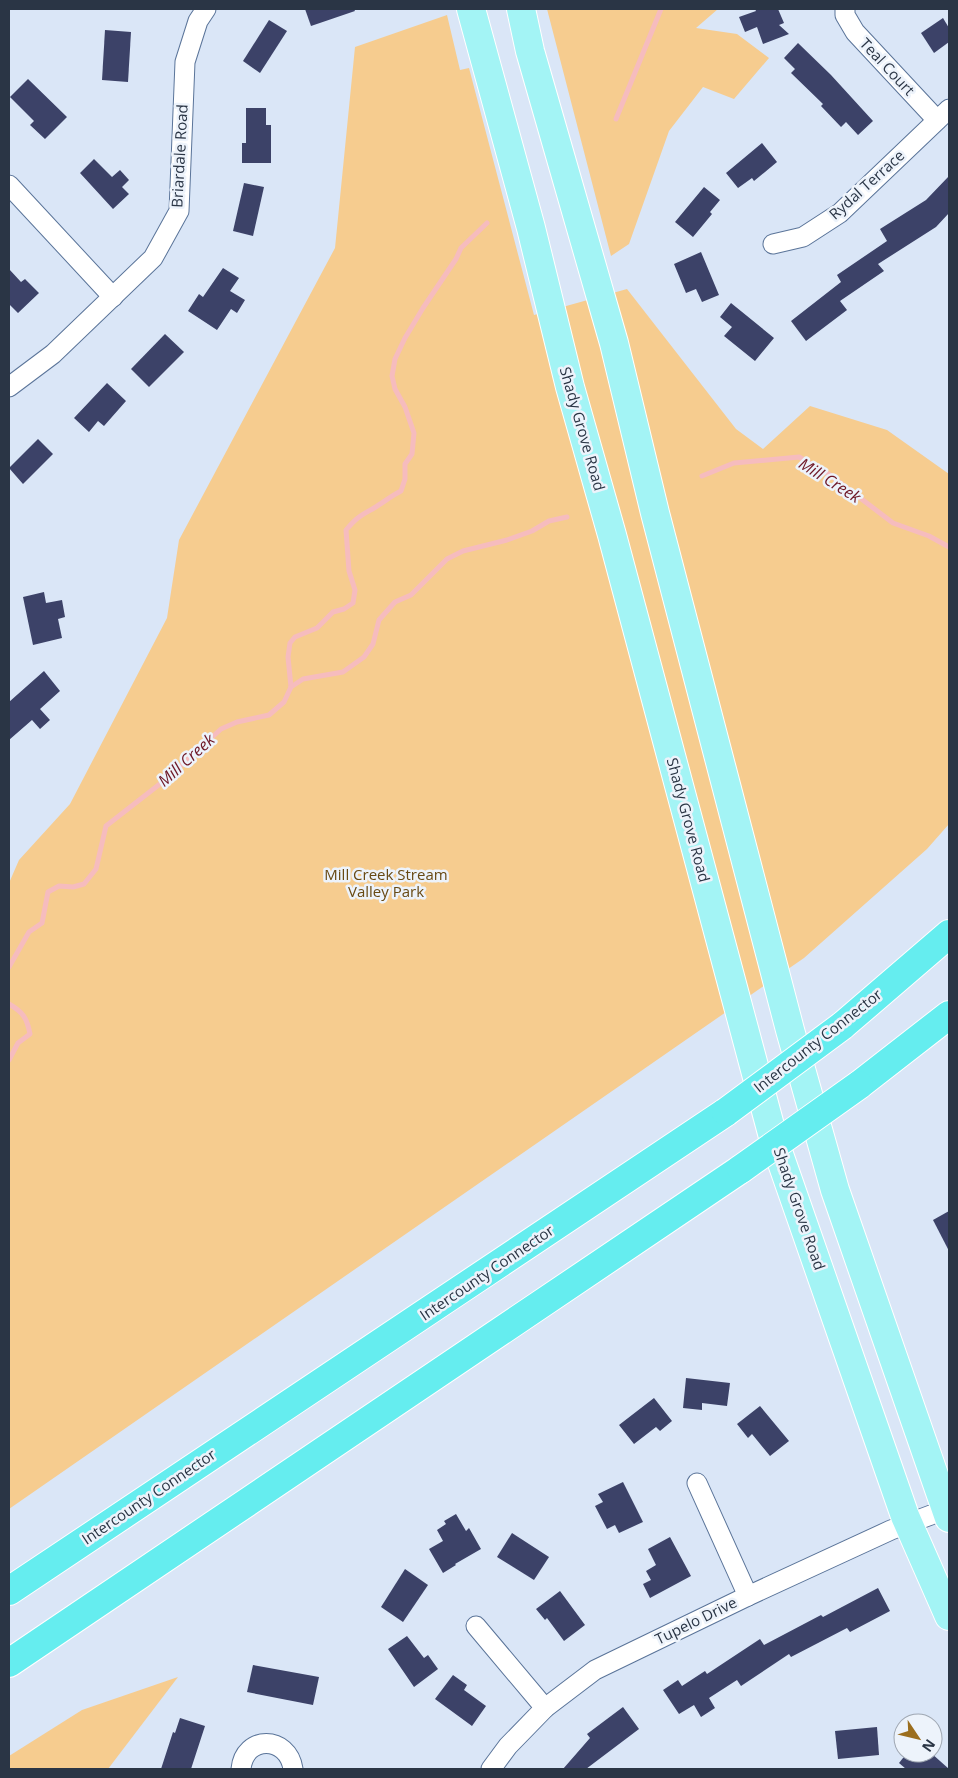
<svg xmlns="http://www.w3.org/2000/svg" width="958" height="1778" font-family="'Open Sans',sans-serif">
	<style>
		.green { fill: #f6cc8f }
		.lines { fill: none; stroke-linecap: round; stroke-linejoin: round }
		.stream { stroke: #f6bcbe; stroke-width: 5 }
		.building { fill: #3c4268 }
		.minor-casing { stroke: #5a7499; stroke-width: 21 }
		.primary-casing { stroke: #fff; stroke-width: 30 }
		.motorway-casing { stroke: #fff; stroke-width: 30 }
		.minor { stroke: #fff; stroke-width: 19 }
		.primary { stroke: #a3f4f5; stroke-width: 28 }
		.motorway { stroke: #65edef; stroke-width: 28 }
		.motorway-bridge-casing { stroke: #fff; stroke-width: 30; stroke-linecap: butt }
		.motorway-bridge { stroke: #65edef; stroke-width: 28 }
		.labels { text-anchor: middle; stroke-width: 5; stroke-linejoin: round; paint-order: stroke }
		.street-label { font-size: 15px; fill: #2a3545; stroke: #edf3fb }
		.park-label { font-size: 15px; fill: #684913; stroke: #edf3fb }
		.water-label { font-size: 16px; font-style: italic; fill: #6e1726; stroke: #edf3fb }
	</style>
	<rect width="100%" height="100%" fill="#dae6f7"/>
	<g class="green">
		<path d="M547,9H718L696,28L737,34L769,58L734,99L703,87L669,131L629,244L611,256Z"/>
		<path d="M447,15L460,70L469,68L534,315L627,289L736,429L763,449L810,406L887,430L949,474V824L927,849L804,958L9,1509V883L19,860L70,804L167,618L179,540L335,248L355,47Z"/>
		<path d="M178,1677L108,1769H9V1756L82,1710Z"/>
	</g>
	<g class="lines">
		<g class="stream">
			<path d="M616,119L661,9"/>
			<path d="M702,476L734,463L799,457L830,475L893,523L929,536L949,547"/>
			<path d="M291,687L288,657L290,643L295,637L317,628L333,612L344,609L353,603L355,590L349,571L346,530C357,517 360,516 374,508C384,502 391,496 401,491L405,479V464L412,454L414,433L405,407L395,389L392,376L395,359L405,338L423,308L456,259L461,248L487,223"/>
			<path d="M9,967L29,932L42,923L48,892L59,886L73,887L84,884L96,869L106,826L165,780L221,729L237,722L269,715L284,702L291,687L303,679L343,672L364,657L373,644L379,620L395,602L411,595L447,559L463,551L507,540L532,531L549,521L567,517"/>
			<path d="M9,1004C23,1012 27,1018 30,1034L18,1043L9,1060"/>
		</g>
	</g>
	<g class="building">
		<path d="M305,9H354L355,11L311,26Z"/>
		<path d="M755,9H778L784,23L779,25L789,34L763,44L757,27L745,32L739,17L756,11Z"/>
		<path d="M943,18L949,28V42L934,53L921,33Z"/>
		<path d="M269,20L287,31L260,73L243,61Z"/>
		<path d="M105,30L131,32L128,82L102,80Z"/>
		<path d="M798,43L831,75L873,121L858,135L846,122L841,127L821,106L823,104L791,73L795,69L784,58Z"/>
		<path d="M28,79L67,117L45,139L30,125L34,121L10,97Z"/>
		<path d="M246,108H266V125H271V163H242V143H246Z"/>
		<path d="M762,143L777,162L754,181L752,178L738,188L726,173Z"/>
		<path d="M94,159L112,177L120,170L129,180L122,187L129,194L113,209L80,173Z"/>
		<path d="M949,176V213L936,227L878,264L884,271L840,301L847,310L806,341L791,321L841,282L837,275L887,241L880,229L926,200Z"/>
		<path d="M244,183L264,187L253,236L233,231Z"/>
		<path d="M704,187L720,200L710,212L712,214L693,237L675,222Z"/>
		<path d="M701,252L719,295L702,302L696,289L686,293L674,264Z"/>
		<path d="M223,268L239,278L230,291L245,300L237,313L231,309L217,330L188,311L199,294L203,297Z"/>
		<path d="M9,269L21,282L25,279L39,293L18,313L9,304Z"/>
		<path d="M731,303L774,338L755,361L724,336L732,327L720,317Z"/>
		<path d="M165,334L184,352L149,387L131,369Z"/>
		<path d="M107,383L126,401L104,426L98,421L89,432L74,418Z"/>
		<path d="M38,439L53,454L23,484L9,468Z"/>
		<path d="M44,592L46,603L62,600L65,617L58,619L62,638L33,645L23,597Z"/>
		<path d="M44,671L60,691L40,709L50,720L40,729L32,720L9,740V702Z"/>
		<path d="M949,1211V1251L933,1220Z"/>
		<path d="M686,1378L730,1383L727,1406L702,1403V1410L683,1408Z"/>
		<path d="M654,1398L672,1421L660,1431L656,1427L634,1444L619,1425Z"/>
		<path d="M760,1406L789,1441L770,1456L752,1434L748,1438L737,1424Z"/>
		<path d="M623,1482L643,1522L619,1533L615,1525L607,1529L595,1506L603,1502L598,1494Z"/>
		<path d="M456,1514L466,1531L469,1528L481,1549L455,1564L456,1565L443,1573L429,1549L443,1541L437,1530L446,1524L444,1521Z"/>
		<path d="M512,1533L549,1557L534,1580L497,1557Z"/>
		<path d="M670,1537L691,1576L650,1598L643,1584L651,1580L646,1571L656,1565L648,1549Z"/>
		<path d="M405,1569L428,1585L403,1622L381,1607Z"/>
		<path d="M878,1588L890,1611L850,1632L847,1628L791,1657L789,1654L741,1686L737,1680L709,1698L715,1708L701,1717L694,1705L679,1714L663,1690L678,1680L682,1686L705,1671L707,1674L760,1639L764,1645L821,1615L823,1617Z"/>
		<path d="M560,1591L585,1625L564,1641L547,1618L545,1620L536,1609Z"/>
		<path d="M407,1636L424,1658L428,1655L438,1669L414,1687L388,1649Z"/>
		<path d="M253,1665L319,1677L313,1705L247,1692Z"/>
		<path d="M453,1675L467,1685L464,1690L486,1706L472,1726L435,1699Z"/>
		<path d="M623,1707L639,1729L586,1769H563L590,1738L587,1734Z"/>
		<path d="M180,1718L205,1726L191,1769H161L173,1732L175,1733Z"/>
		<path d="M877,1727L879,1755L838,1759L835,1731Z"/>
		<path d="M907,1753H931L949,1769H906L899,1763Z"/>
	</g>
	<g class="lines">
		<defs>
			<g id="minor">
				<path d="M845,9V15L855,32L937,120"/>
				<path d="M9,185L113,297"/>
				<path d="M773,244L803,237L840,213L949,109"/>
				<path d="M9,387L53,354L153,258L179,211L185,62L198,21L206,9"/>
				<path d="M697,1483L748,1596"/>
				<path d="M476,1626L545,1708"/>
				<path d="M241,1769C244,1735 288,1735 293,1769"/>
				<path d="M491,1769L508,1746L545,1708L595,1670L748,1596L891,1530L931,1515"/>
			</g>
			<g id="primary">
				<path d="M471,9L531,228L570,387L612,535L773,1137L905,1516L949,1616"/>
				<path d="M521,9L530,51L614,343L655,513L790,1030L835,1190L949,1518"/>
			</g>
			<g id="motorway">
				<path d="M842,1026L949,934"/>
				<path d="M859,1085L949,1015"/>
				<path d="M9,1591L726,1112"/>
				<path d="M9,1663L741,1169"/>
			</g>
		</defs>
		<use href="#minor" class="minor-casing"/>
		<use href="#primary" class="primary-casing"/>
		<use href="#motorway" class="motorway-casing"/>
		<use href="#minor" class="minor"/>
		<use href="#primary" class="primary"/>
		<use href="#motorway" class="motorway"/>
		<defs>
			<g id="motorway-bridge">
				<path d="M726,1112L842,1026"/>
				<path d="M741,1169L859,1085"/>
			</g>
		</defs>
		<use href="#motorway-bridge" class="motorway-bridge-casing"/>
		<use href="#motorway-bridge" class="motorway-bridge"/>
	</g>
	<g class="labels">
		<g class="street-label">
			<text transform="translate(887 67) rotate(47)" y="5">Teal Court</text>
			<text transform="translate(180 156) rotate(-87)" y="5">Briardale Road</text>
			<text transform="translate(867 185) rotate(-42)" y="5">Rydal Terrace</text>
			<text transform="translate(582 429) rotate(74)" y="5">Shady Grove Road</text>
			<text transform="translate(688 820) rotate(75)" y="5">Shady Grove Road</text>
			<text transform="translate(818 1041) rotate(-38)" y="5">Intercounty Connector</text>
			<text transform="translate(799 1209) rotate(71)" y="5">Shady Grove Road</text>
			<text transform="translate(487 1273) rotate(-34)" y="5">Intercounty Connector</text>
			<text transform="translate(149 1497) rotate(-34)" y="5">Intercounty Connector</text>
			<text transform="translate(696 1621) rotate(-26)" y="5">Tupelo Drive</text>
		</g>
		<g class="park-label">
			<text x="386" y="880">Mill Creek Stream<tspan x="386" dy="17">Valley Park</tspan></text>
		</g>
		<g class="water-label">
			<text transform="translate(830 480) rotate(32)" y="6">Mill Creek</text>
			<text transform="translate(186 760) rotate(-42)" y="6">Mill Creek</text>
		</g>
	</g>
	<rect width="958" height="1778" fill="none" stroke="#2a3545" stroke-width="20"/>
	<g transform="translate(918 1738) rotate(125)"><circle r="24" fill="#edf3fb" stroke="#9fa7b2"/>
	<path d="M0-4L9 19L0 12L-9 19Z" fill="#9b6e1e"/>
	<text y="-8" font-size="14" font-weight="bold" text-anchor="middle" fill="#2a3545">N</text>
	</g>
</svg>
